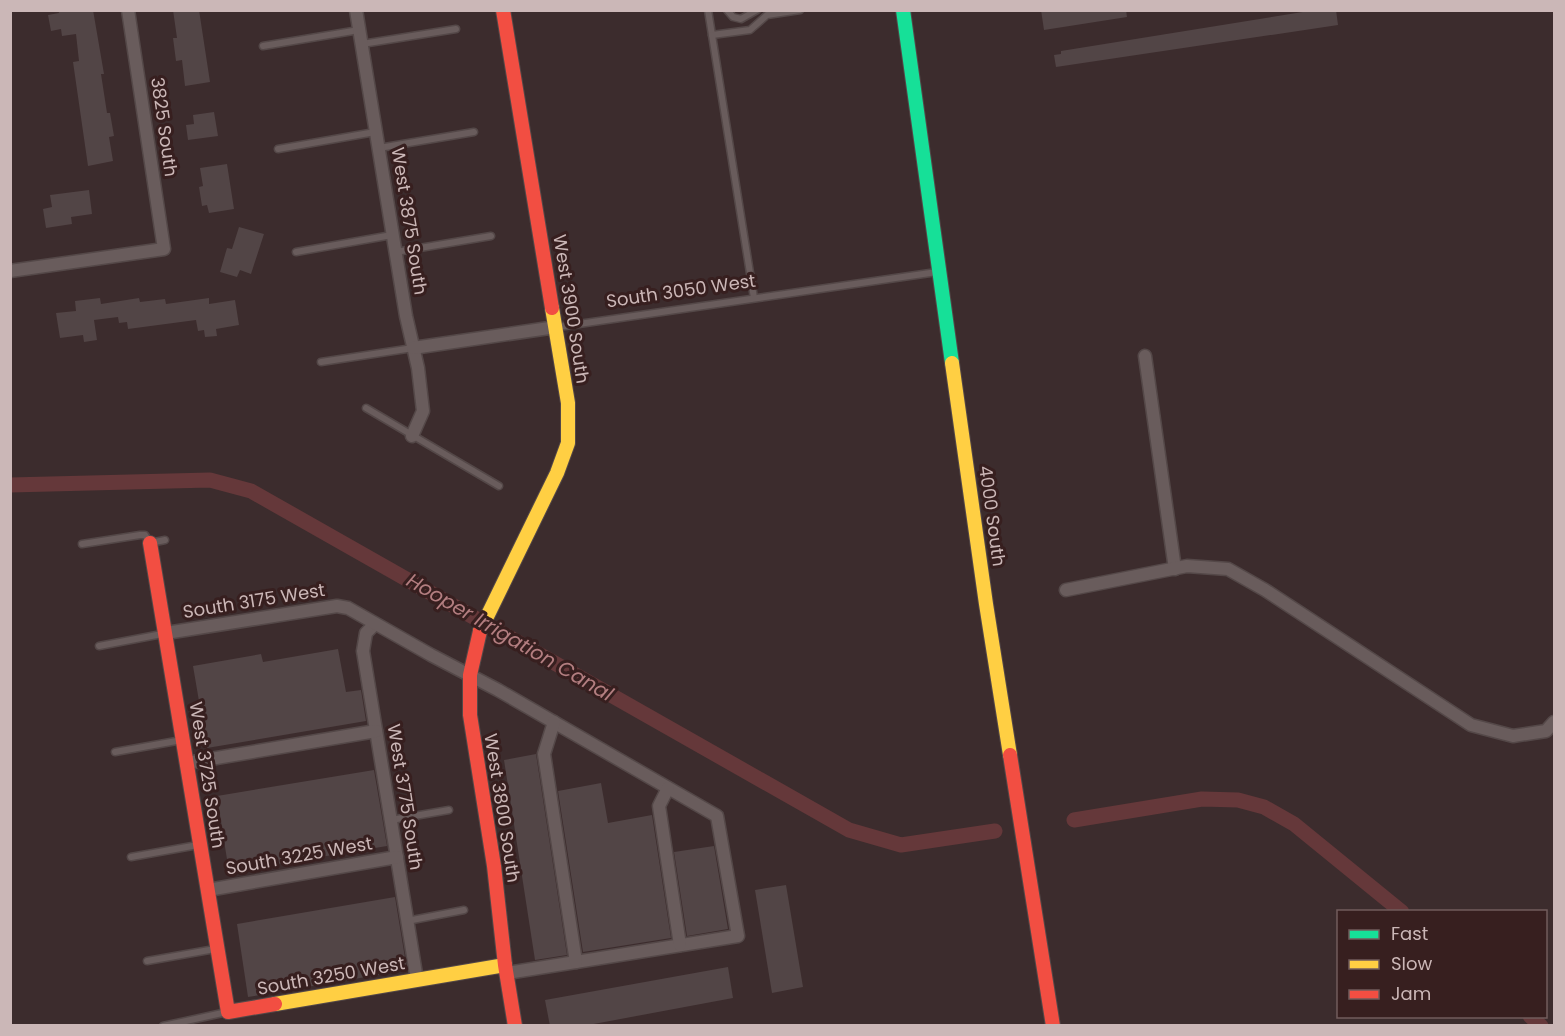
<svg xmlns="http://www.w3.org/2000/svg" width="1565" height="1036" font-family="Poppins,sans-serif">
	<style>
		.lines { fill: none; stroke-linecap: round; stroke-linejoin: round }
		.canal { stroke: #65383a; stroke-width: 15 }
		.building { fill: #524546 }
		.lane-casing { stroke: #544848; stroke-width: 9 }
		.street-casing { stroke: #544848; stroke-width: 15 }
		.fast-casing { stroke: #544848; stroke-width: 16 }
		.slow-casing { stroke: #544848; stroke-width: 16 }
		.jam-casing { stroke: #544848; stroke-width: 16 }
		.lane { stroke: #695c5c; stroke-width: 6 }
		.street { stroke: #695c5c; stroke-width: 12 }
		.fast { stroke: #16e098; stroke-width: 14 }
		.slow { stroke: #ffcf43; stroke-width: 14 }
		.jam { stroke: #f24e42; stroke-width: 14 }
		.labels { text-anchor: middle; stroke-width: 6; stroke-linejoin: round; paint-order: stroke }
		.street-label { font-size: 18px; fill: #cbb7b7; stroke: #371f1f }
		.water-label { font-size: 20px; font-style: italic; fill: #b37e80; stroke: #371f1f }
	</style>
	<rect width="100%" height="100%" fill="#3c2c2d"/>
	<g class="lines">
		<g class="canal">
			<path d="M10,485L210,480L251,491L849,830L901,845L995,831"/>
			<path d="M1074,820L1202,799L1238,800L1264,807L1294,824L1402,912"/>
			<path d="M1530,1016L1541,1026"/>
		</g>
	</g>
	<g class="building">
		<path d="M58,10H93L104,74H101L107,113H110L114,136L109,137L113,161L88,166L73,62L79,61L76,34L62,36L61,29L51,31L48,15L59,13Z"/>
		<path d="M173,10H199L210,82L185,86L182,60L176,61L173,38H177Z"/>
		<path d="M1041,10H1126L1127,17L1044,30Z"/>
		<path d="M1315,10H1336L1338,25L1056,67L1054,55L1061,54V51Z"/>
		<path d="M214,112L218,136L188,140L186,125L194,124L193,115Z"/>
		<path d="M227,164L234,209L209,213L207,205L202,206L199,187L203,186L200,168Z"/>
		<path d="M89,190L92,214L71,217L72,224L46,228L43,209L52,207L50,195Z"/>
		<path d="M239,227L264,234L251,274L240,270L237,277L220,272L227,248L232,249Z"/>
		<path d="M100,298L101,304L139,298L140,302L165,299L166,304L209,298V304L235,300L239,325L216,329L217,336L205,337L204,330L198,331L196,320L128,329L127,322L119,323L118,317L94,320L97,340L84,342L83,335L60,338L56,313L76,311L75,301Z"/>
		<path d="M338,649L346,692L361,690L366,721L207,748L193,666L261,654L263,662Z"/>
		<path d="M536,754L567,955L535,960L504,760Z"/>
		<path d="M374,770L387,846L229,872L217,796Z"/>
		<path d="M601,783L608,823L652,815L671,938L583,952L558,791Z"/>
		<path d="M714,846L728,929L687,936L674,852Z"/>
		<path d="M786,885L803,987L772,993L755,890Z"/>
		<path d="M395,897L407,970L248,997L237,924Z"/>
		<path d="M728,967L733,998L583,1026H550L545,1000Z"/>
	</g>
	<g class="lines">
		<defs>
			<g id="lane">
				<path d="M708,10L712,35L750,30L767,15L800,10"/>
				<path d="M727,10L733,17L741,19L757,10"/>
				<path d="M712,35L754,298"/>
				<path d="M362,44L456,29"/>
				<path d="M263,46L359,30"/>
				<path d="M379,148L474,132"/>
				<path d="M278,149L375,132"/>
				<path d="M296,252L392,235"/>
				<path d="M396,252L491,236"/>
				<path d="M558,327L937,272"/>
				<path d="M321,362L413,348"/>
				<path d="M366,408L499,486"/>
				<path d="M82,544L140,535H145L150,543L165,540"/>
				<path d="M99,646L162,634"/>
				<path d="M115,752L182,740"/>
				<path d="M391,820L449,810"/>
				<path d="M131,857L198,845"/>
				<path d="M407,921L464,910"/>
				<path d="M147,961L215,949"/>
				<path d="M163,1026L227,1012"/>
			</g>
			<g id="street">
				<path d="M356,10L406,316L418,368L423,411L412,436"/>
				<path d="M10,271L164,249L128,10"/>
				<path d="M413,348L556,327"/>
				<path d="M1145,356L1175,569"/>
				<path d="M1066,590L1187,566L1228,569L1265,590L1471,725L1513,736L1546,731L1554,722"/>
				<path d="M375,624L366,633L363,651L417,980"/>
				<path d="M166,633L337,606L348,608L431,655L498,690L717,816L738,936L507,973"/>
				<path d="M554,722L544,754L576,962"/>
				<path d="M187,763L376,731"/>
				<path d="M668,788L659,806L680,945"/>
				<path d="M208,890L397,857"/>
			</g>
			<path id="fast" d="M903,10L952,363"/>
			<g id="slow">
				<path d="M952,363L986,604L1010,755"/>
				<path d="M480,631L557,473L568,443V403L552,308"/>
				<path d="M275,1004L505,965"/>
			</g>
			<g id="jam">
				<path d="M503,10L552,308"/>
				<path d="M150,543L228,1012L275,1004"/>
				<path d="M480,631L470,675V715L494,866L505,965L515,1026"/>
				<path d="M1010,755L1053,1026"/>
			</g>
		</defs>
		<use href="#lane" class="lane-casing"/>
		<use href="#street" class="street-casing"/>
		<use href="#fast" class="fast-casing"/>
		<use href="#slow" class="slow-casing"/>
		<use href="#jam" class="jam-casing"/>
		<use href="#lane" class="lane"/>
		<use href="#street" class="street"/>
		<use href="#fast" class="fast"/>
		<use href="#slow" class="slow"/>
		<use href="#jam" class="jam"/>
	</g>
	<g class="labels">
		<g class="street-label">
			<text transform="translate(164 127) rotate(82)" y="6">3825 South</text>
			<text transform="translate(409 221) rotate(81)" y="6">West 3875 South</text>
			<text transform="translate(681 291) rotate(-8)" y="6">South 3050 West</text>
			<text transform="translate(571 309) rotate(81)" y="6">West 3900 South</text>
			<text transform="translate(992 516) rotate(82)" y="6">4000 South</text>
			<text transform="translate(254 601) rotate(-9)" y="6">South 3175 West</text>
			<text transform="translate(207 775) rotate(81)" y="6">West 3725 South</text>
			<text transform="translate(405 797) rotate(81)" y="6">West 3775 South</text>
			<text transform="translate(502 808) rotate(81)" y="6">West 3800 South</text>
			<text transform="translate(299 856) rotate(-10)" y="6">South 3225 West</text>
			<text transform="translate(331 976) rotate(-10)" y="6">South 3250 West</text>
		</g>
		<g class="water-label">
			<text transform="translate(510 637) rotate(30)" y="7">Hooper Irrigation Canal</text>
		</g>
	</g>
	<rect width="1565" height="1036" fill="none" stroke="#cbb7b7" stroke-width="24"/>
	<rect x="1337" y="910" width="210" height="108" fill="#371f1f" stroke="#725c5c" stroke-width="1.5"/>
	<rect x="1349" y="930" width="30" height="9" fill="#16e098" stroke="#725c5c" stroke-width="1.5"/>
	<text x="1391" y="940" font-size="18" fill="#cbb7b7">Fast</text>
	<rect x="1349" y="960" width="30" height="9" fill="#ffcf43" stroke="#725c5c" stroke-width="1.5"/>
	<text x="1391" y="970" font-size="18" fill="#cbb7b7">Slow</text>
	<rect x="1349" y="990" width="30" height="9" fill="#f24e42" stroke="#725c5c" stroke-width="1.5"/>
	<text x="1391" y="1000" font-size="18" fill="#cbb7b7">Jam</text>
</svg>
